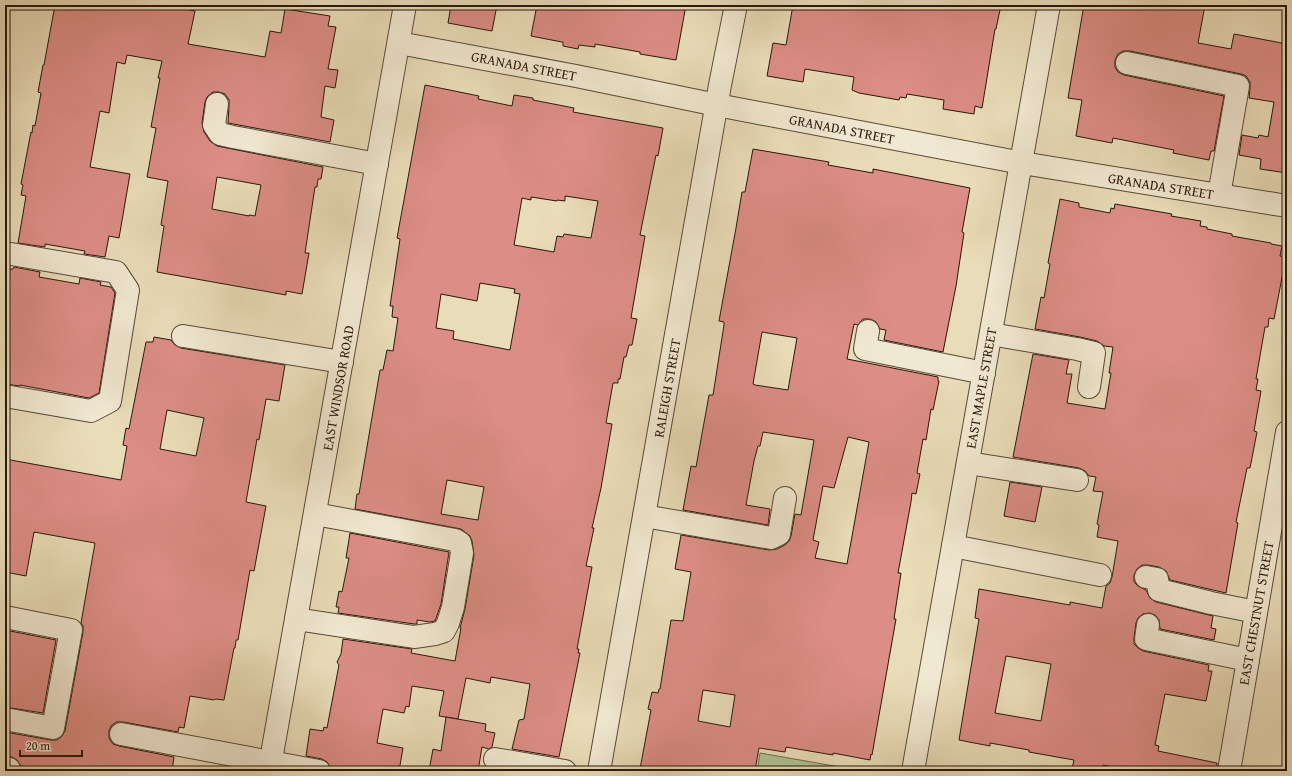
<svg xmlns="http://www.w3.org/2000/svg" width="1292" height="776" font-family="'Gentium Book Plus',serif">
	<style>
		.green { fill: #b0c294; stroke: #6c6c50 }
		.building { fill: #dc8d85; stroke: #29170b; fill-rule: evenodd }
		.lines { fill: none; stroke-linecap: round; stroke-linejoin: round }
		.minor-casing { stroke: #594836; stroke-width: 24 }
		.minor { stroke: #f1e8d1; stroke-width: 22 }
		.labels { text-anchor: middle; stroke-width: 3; stroke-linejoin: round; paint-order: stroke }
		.street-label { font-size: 14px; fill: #29170b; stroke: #f1e8d1 }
	</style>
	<rect width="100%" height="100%" fill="#e9dcb8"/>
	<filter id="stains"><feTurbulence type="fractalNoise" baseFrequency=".005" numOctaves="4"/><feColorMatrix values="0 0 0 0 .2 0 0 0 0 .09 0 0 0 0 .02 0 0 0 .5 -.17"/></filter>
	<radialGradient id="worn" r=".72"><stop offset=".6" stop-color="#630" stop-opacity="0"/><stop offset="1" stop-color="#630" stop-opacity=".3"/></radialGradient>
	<path class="green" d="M760,753L863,771H757Z"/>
	<g class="building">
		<path d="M55,5H165L195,11L188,44L265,57L270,31L281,33L285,9L330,16L328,26L336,27L328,69L338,70L335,88L325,86L321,117L334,120L330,142L228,123L229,106V100L225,94L219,92H213L207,97L205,102L202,123L204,132L210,141L217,146L323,167L321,179H318L317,187H315L305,253H309L302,294L286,291V295L157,272L164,226L161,225L168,181L147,177L156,128L151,127L160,78H158L162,61L127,55L125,64L117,62L109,113L100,111L90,167L130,174L119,238L109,236L105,257L84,254L85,251L45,244V247L18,243L26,196L21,195L23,185L21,184L31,132L32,133L33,125L35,126L41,93L38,92L43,65H44ZM217,177L261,185L255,216L249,215V216L212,209Z"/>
		<path d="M451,5H497L492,31L448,23Z"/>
		<path d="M537,5H686L676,60L640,54V52L595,44V47L579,45L578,49L563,46V42H562L531,36Z"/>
		<path d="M793,5H1001L996,29H995L982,108L975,106L974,114L943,109L944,100L907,94L906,98L900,97L899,100L859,93L852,90L854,77L805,69L803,82L767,76L773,43L786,45Z"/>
		<path d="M1084,5H1205L1198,43L1231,49L1234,34L1287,44V173L1260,169L1261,159L1239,155L1242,135L1258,138L1259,135L1268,137L1274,102L1249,98L1250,88V82L1246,76L1241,74L1130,51H1123L1118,54L1115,60V67L1118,72L1124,75L1224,96L1214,151H1211L1209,160L1173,153L1174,150L1113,138L1112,143L1076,136L1082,100L1068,98Z"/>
		<path d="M425,85L479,96L478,99L512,106L514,95L533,98V100L574,108L573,112L663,128L658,156L656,155L640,235L645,236L631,318L637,319L632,345H629L626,357H624L620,379H618V383H613L606,423L612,424L601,488L592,528H594L586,566L592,567L577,649H579L578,653H580L559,757L512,749L519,720L524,719L530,684L491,677L490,683L466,678L458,719L439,716L444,691L412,686L409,707L406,706L404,713L383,709L377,743L403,748L399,771H349L331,768L327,762L322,759L306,756L310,729L323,731L324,727L327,728L339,665L337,662L341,654L343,639L412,649L411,653L455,661L461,628H460L465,609L474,555L472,541L470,536L461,529L355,509L357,494H359L380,370H383L387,350L393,351L398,318L392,317L393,306H390L400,239L397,238ZM565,196L598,201L591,238L564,234L563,237L557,236L554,252L514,245L522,198L531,200V197L557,201V200L565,201ZM480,283L515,289L514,293L520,294L510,350L453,339L454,331L436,328L441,294L477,301ZM447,480L484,487L478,520L441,514Z"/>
		<path d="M753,149L829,162L828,165L873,173V169L970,188L962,232L964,233L956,286L943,352L884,340L886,330L880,329L876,322L870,319H863L858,325L854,324L847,359L938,377V381H939L933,410L931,409L926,440L923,439L917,473L920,474L916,494L912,493L911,502L898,573H901L894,619H896L872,755L871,754L870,760L833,753V755L786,747L785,752L759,748L755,770L744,768V771H650L640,769L651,710L648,709L652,692L658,693L659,689H660L671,620L683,621L691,572L675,569L681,535L769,550L777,549L785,545L789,541L791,536L795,514L801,515L814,440L763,432L760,446H758L754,461L746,505L770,509L768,525L683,510L691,466L696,467L709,395H713L724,325V322L719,321L736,228L742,192H745ZM762,332L797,338L788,390L755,385L753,384ZM848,437L869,442L847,564L815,558L819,542L813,540L823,486L834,488ZM703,690L735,695L730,727L698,721Z"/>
		<path d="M1060,199L1079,203V207L1110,213L1111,208L1114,209L1115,204L1172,214L1171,216L1201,221L1200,226L1207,227V229L1232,234V236L1271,243V244L1282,246L1280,256L1286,257L1274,319L1269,318L1268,327H1265L1256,379H1258L1256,390L1261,391L1254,431L1257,432L1250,468H1247L1236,522L1238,523L1226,593L1170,580L1166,571L1159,567L1148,565H1142L1137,569L1134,575V582L1138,586L1146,590L1150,598L1156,602L1213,616L1211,628L1216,629L1214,640L1160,629L1159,620L1155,615L1149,613L1143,614L1138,618L1136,623L1134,638V644L1138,648L1143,651L1209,665L1208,671H1212L1206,701L1165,694L1155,745L1159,746L1158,751L1217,763V771H1136L1103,765L1102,771H1078V770L1072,769L1074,760L1029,752V750L990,743V746L959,740L979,619L975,618L979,589L1070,605V602L1102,608L1106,586L1110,583L1112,577L1118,541L1097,537L1099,525L1097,524L1103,492L1093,491L1096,477L1089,476L1085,471L1079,468L1013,457L1033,354L1069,360L1066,374H1072L1067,403L1105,409L1111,373H1109L1113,347L1104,346L1097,341L1080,337L1035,329L1041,297L1044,298L1050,264L1048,263ZM1006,656L1051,664L1041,721L995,713Z"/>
		<path d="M14,267L40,272L39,277L79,284L80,278L101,282L100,285L111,287L115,293L99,393L89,398L20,385V386L5,384V274L9,275L10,269H13Z"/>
		<path d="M154,337L171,340L175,345L181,348L285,365L279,401L266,399L259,440L257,439L246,502L266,506L254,571L250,570L238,640H236L235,648H234L224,700L215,699L214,700L190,696L184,728L179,727L178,732L123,722H116L111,726L109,731V738L113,744L119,746L174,757L172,771H48L21,766L17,760L12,757L5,756V732L51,740H57L62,736L65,731L83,632V626L81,623L95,543L34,532L26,576L5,572V459L121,480L127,446L123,445L126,428L129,429L146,342H153ZM167,410L204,418L196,456L160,449Z"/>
		<path d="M1010,482L1042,487L1035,522L1004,516Z"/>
		<path d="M350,533L449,552L441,604L435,621L430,622L417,620V624H414L338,613L339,607H336L339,591L342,592L349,558H346Z"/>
		<path d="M5,630L56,640L43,713L5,707Z"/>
		<path d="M446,717L486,724L485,731L495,733L492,747L489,749L482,747L478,771H429L433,749L441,751Z"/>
	</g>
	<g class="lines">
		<defs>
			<g id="minor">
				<path d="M399,43L576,76L717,105L1022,163L1287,206"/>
				<path d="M1127,63L1238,86L1219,195"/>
				<path d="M217,104L214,125L220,134L233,137L377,164"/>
				<path d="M5,253L116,272L128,290L110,401L91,411L5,396"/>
				<path d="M868,331L865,349L984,373"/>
				<path d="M991,334L1077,349L1094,353L1089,387"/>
				<path d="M183,336L342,362"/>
				<path d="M968,463L1077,480"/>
				<path d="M644,516L771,538L779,534L785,498"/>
				<path d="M953,546L1100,575"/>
				<path d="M1146,577L1157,579L1159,590L1211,603L1256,612"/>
				<path d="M5,617L71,630L53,728L5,719"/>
				<path d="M296,619L414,637L435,634L444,631L448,623L453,607L462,553L460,543L455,540L315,514"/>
				<path d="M1148,625L1146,639L1248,660"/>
				<path d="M121,734L319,771"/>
				<path d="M495,759L565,771"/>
				<path d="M5,768L9,769"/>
				<path d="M269,771L405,5"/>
				<path d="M599,771L720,85L736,5"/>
				<path d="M913,771L1049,5"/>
				<path d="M1229,771L1287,432"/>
			</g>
		</defs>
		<use href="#minor" class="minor-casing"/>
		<use href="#minor" class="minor"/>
	</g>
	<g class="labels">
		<g class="street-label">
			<text transform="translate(524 66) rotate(11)" y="5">GRANADA STREET</text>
			<text transform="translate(842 129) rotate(11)" y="5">GRANADA STREET</text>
			<text transform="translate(1161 186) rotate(9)" y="5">GRANADA STREET</text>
			<text transform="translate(338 388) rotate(-80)" y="5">EAST WINDSOR ROAD</text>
			<text transform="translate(667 388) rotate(-80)" y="5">RALEIGH STREET</text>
			<text transform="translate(981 388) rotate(-80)" y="5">EAST MAPLE STREET</text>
			<text transform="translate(1256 613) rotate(-80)" y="5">EAST CHESTNUT STREET</text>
		</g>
	</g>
	<rect width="1292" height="776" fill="none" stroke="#e9dcb8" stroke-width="20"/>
	<rect x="6" y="6" width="1280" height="764" fill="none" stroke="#29170b" stroke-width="2"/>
	<rect x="10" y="10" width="1272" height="756" fill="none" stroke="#29170b"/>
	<path d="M20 750v6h62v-6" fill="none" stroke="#29170b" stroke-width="2"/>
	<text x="26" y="750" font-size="12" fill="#29170b" stroke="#f1e8d1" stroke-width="3" paint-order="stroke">20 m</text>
	<rect width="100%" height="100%" filter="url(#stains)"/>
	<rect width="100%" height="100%" fill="url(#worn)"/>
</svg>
